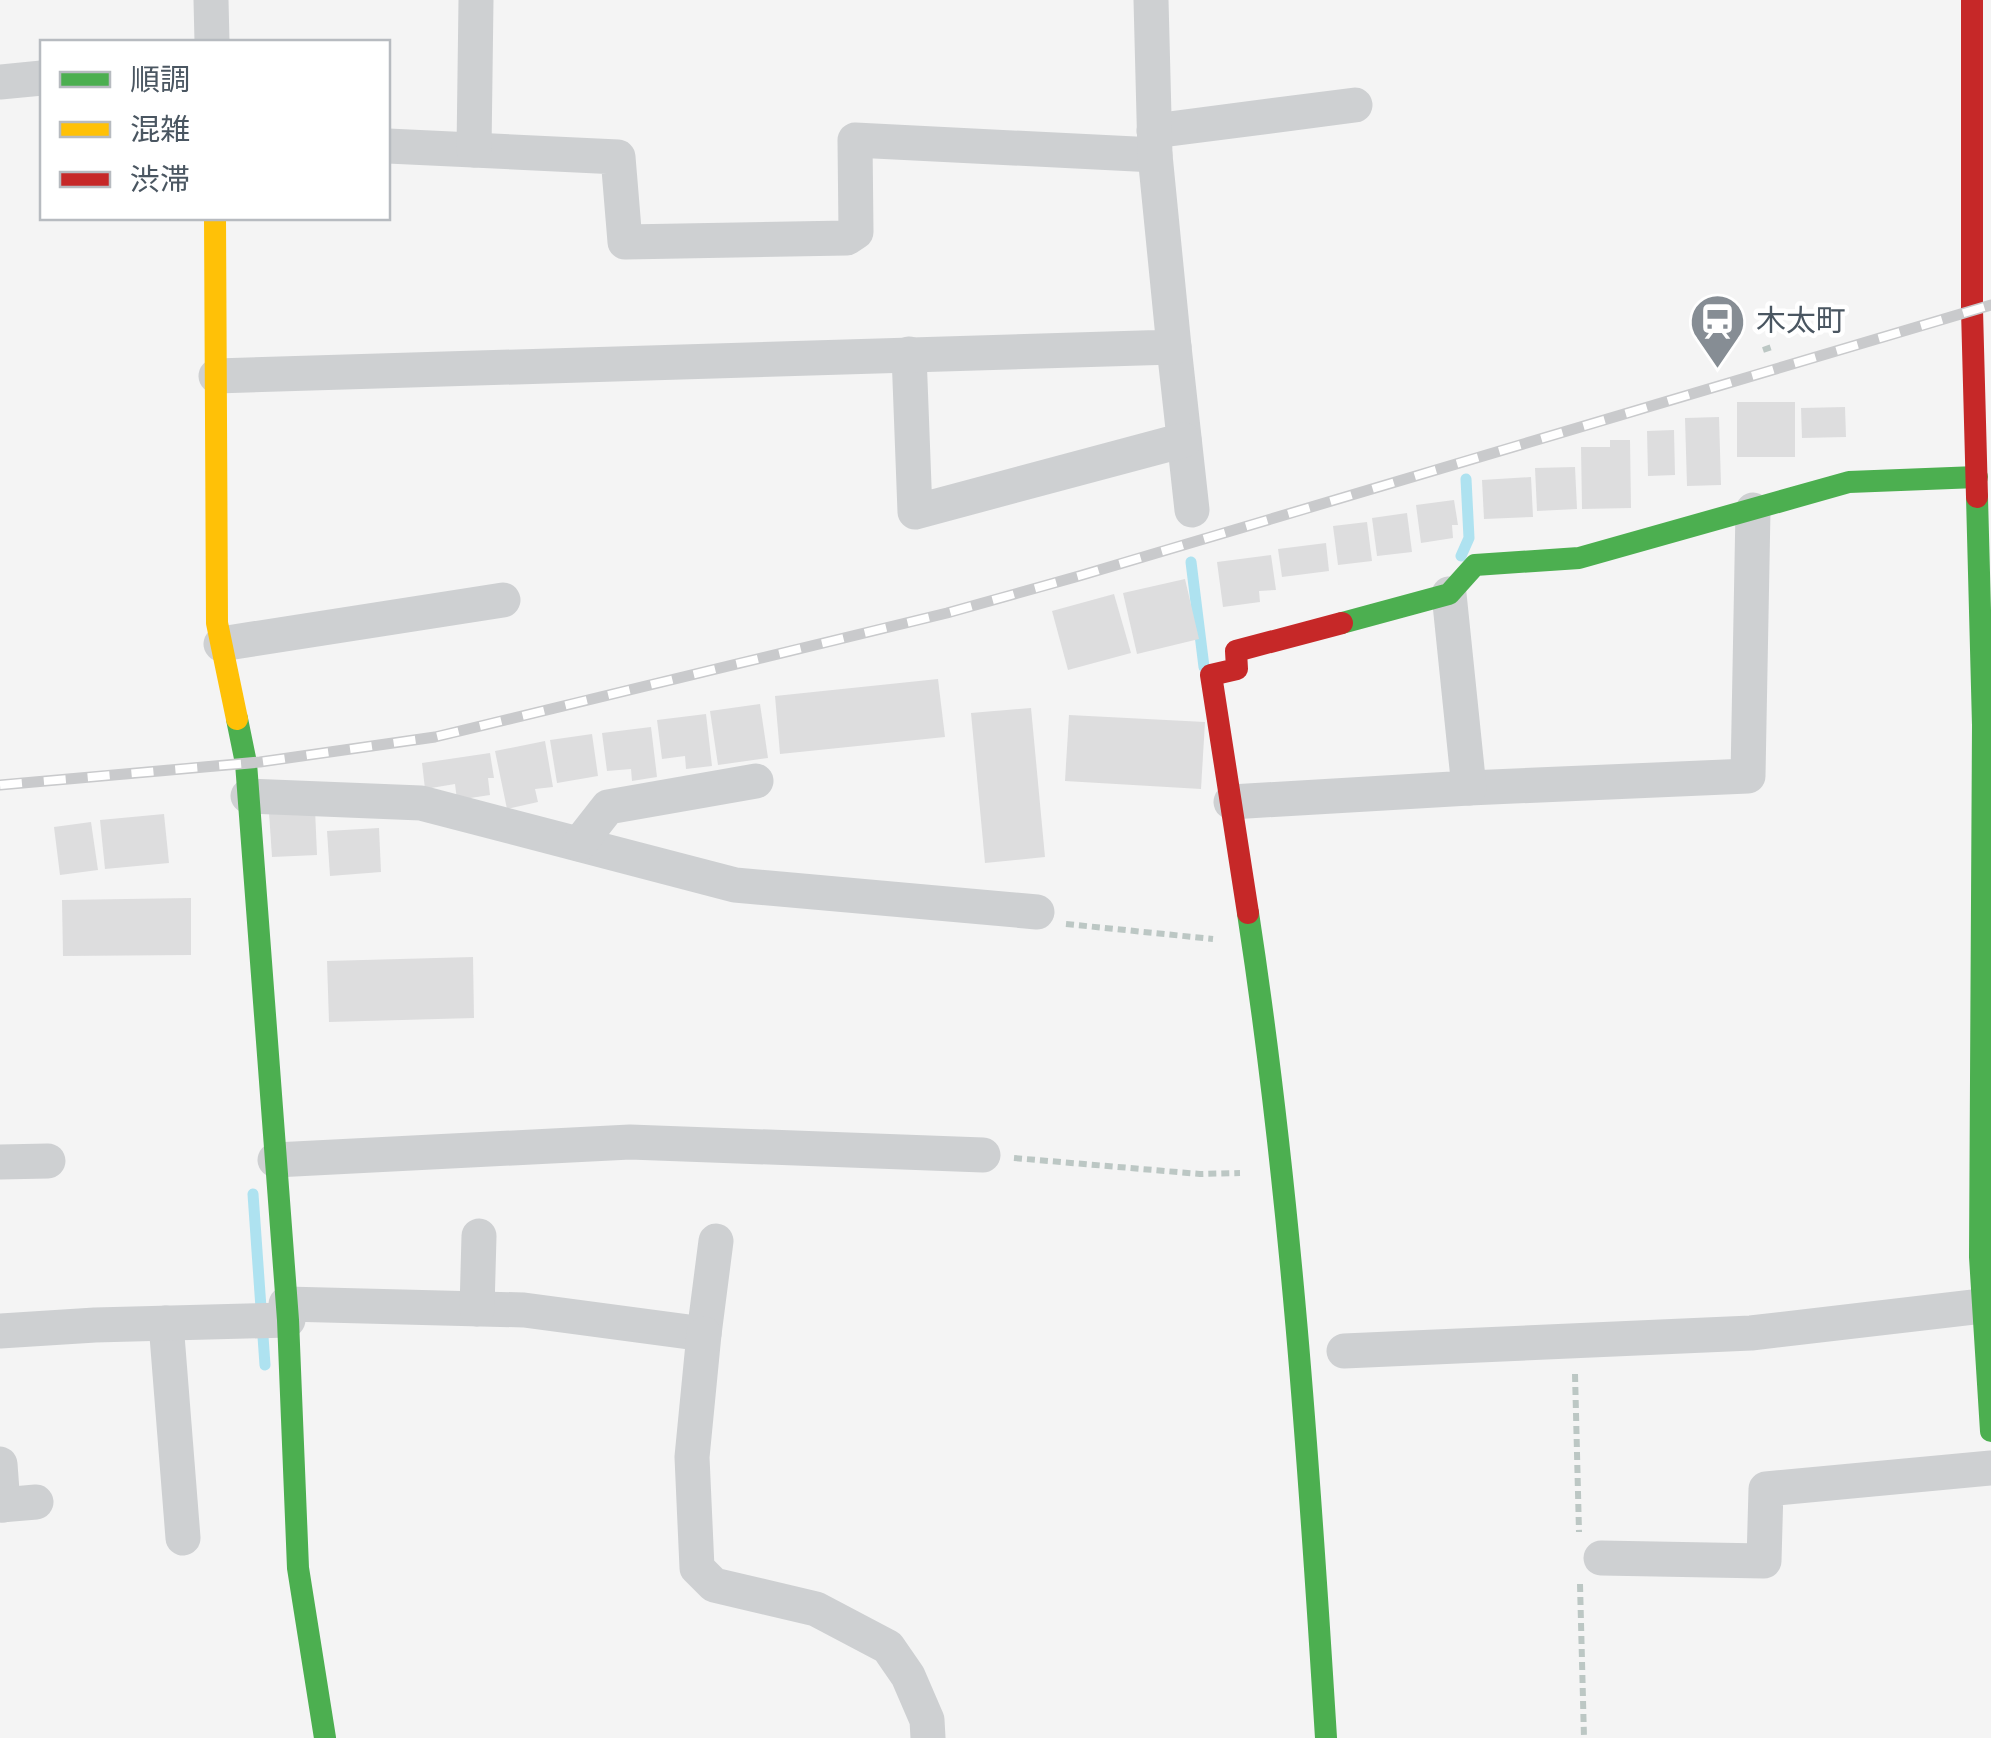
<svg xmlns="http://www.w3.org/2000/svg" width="1991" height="1738" font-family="Quicksand,'Noto Sans JP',sans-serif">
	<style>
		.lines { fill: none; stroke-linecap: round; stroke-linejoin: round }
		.stream { stroke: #aee2f0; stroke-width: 11 }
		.building { fill: #ddddde }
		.path { stroke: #bcc7c4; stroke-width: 6; stroke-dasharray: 8 5; stroke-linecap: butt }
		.street { stroke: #ced0d2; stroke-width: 35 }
		.fast { stroke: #4caf50; stroke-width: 22 }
		.slow { stroke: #ffc107; stroke-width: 22 }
		.jam { stroke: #c62828; stroke-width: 22 }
		.rail-casing { stroke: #c9cacc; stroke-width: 11 }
		.rail { stroke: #fff; stroke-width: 8; stroke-dasharray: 22; stroke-linecap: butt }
		.labels { text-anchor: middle; stroke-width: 9; stroke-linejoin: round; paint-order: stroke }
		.poi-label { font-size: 30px; fill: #4a5661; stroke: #fff; text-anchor: start }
	</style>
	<rect width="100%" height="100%" fill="#f4f4f4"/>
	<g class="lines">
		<g class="stream">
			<path d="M1461,556L1469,538L1466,479"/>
			<path d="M1191,562L1204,667"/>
			<path d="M253,1194L265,1365"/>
		</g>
	</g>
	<g class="building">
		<rect x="1737" y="402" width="58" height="55"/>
		<path d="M1845,407L1846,437L1802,438L1801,408Z"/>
		<path d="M1719,417L1721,485L1687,486L1685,418Z"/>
		<path d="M1674,430L1675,475L1648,476L1647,431Z"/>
		<path d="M1610,440H1630L1631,508L1582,509L1581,447H1610Z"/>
		<path d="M1575,467L1577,509L1537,511L1535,468Z"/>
		<path d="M1531,477L1533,517L1484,519L1482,480Z"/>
		<path d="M1454,500L1458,525H1452L1453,538L1421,543L1416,505Z"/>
		<path d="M1407,513L1412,552L1377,556L1372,518Z"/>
		<path d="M1367,522L1372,561L1338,565L1333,526Z"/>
		<path d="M1326,543L1329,571L1282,577L1278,549Z"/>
		<path d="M1271,555L1276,590L1259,591L1260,602L1223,607L1217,562Z"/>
		<path d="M1185,579L1199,639L1137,654L1123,593Z"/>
		<path d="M1114,594L1131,653L1068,670L1052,611Z"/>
		<path d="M938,679L945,737L780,754L775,696Z"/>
		<path d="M760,704L768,758L718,765L710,711Z"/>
		<path d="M1031,708L1045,857L985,863L971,713Z"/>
		<path d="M706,714L712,766L686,769L685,756L662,759L657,720Z"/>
		<path d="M1069,715L1205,722L1201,789L1065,781Z"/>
		<path d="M651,727L657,777L632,781L631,769L607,771L602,733Z"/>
		<path d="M592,734L598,776L557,783L550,740Z"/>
		<path d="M545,741L553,787L535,789L538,802L507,809L495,751Z"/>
		<path d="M490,753L494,778H488L490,795L457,800L455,784L425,789L422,763Z"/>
		<path d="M315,809L317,855L272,857L269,812Z"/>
		<path d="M164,814L169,863L105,869L100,820Z"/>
		<path d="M91,822L98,870L60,875L54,827Z"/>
		<path d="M379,828L381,872L330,876L327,831Z"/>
		<path d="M191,898V955L63,956L62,900Z"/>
		<path d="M473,957L474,1018L329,1022L327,961Z"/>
	</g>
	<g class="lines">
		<g class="path">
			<path d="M1763,350L1775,346"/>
			<path d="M1066,924L1213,939"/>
			<path d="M1014,1158L1200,1174L1240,1173"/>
			<path d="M1575,1374L1579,1532"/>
			<path d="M1580,1584L1584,1738"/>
		</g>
		<g class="street">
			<path d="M211,0L212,42"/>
			<path d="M0,82L42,78"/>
			<path d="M1154,131L1355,105"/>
			<path d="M388,146L618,157L625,242L847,238L856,232L855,140L1155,155"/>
			<path d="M474,150L476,0"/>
			<path d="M1174,347L1192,510"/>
			<path d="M909,354L915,512L1184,440"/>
			<path d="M216,376L1174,347L1155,155L1151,0"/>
			<path d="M221,644L503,600"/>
			<path d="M1469,788L1748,776L1753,510"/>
			<path d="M248,796L421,803L735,885L1037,912"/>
			<path d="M1231,802L1469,788L1449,594"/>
			<path d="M579,844L608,807L756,781"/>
			<path d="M275,1160L630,1142L983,1155"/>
			<path d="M0,1162L48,1161"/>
			<path d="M286,1304L524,1310L704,1334L716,1241"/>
			<path d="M477,1309L479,1236"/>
			<path d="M166,1323L183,1538"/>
			<path d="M0,1331L95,1325L288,1320"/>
			<path d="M704,1334L692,1457L697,1568L714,1585L816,1609L888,1647L908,1676L927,1720L928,1738"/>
			<path d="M1344,1351L1751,1333L1982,1306"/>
			<path d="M0,1464L3,1505"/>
			<path d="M0,1505L36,1502"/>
			<path d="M1601,1558L1764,1561L1766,1489L1991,1468"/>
		</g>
		<g class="fast">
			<path d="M1977,497L1983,725L1980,1257L1991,1431"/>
			<path d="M1342,623L1449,594L1475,565L1579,558L1849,482L1977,477"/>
			<path d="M237,719L246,763L288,1320L298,1568L325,1738"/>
			<path d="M1248,913C1290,1186 1309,1463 1326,1738"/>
		</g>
		<path class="slow" d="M215,218L217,623L237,719"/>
		<g class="jam">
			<path d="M1972,0V310L1977,497"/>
			<path d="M1248,913L1211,675L1237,669L1236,651L1342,623"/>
		</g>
		<defs>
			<path id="rail" d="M0,785L260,762L435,737L947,613L1079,576L1991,305"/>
		</defs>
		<use href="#rail" class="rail-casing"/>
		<use href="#rail" class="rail"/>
	</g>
	<defs>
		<symbol id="station-pin" viewBox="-11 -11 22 30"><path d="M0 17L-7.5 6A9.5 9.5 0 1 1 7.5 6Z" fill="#868d94" stroke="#fff"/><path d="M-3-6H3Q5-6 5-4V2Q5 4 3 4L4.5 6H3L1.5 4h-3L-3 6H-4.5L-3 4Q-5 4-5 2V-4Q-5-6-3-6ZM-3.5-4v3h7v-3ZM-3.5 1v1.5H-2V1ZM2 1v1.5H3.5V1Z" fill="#fff"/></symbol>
	</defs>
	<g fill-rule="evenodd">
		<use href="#station-pin" x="1686" y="290" width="63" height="86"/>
	</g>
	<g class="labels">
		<g class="poi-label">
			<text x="1756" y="331">木太町</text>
		</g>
	</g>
	<rect x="40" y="40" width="350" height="180" fill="#ffffff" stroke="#b7bbc0" stroke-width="2.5"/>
	<rect x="60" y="72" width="50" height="15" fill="#4caf50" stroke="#b7bbc0" stroke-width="2.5"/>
	<text x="130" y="90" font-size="30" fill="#4a5661">順調</text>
	<rect x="60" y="122" width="50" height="15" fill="#ffc107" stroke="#b7bbc0" stroke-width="2.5"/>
	<text x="130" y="140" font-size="30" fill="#4a5661">混雑</text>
	<rect x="60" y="172" width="50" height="15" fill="#c62828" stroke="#b7bbc0" stroke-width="2.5"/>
	<text x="130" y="190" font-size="30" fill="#4a5661">渋滞</text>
</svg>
